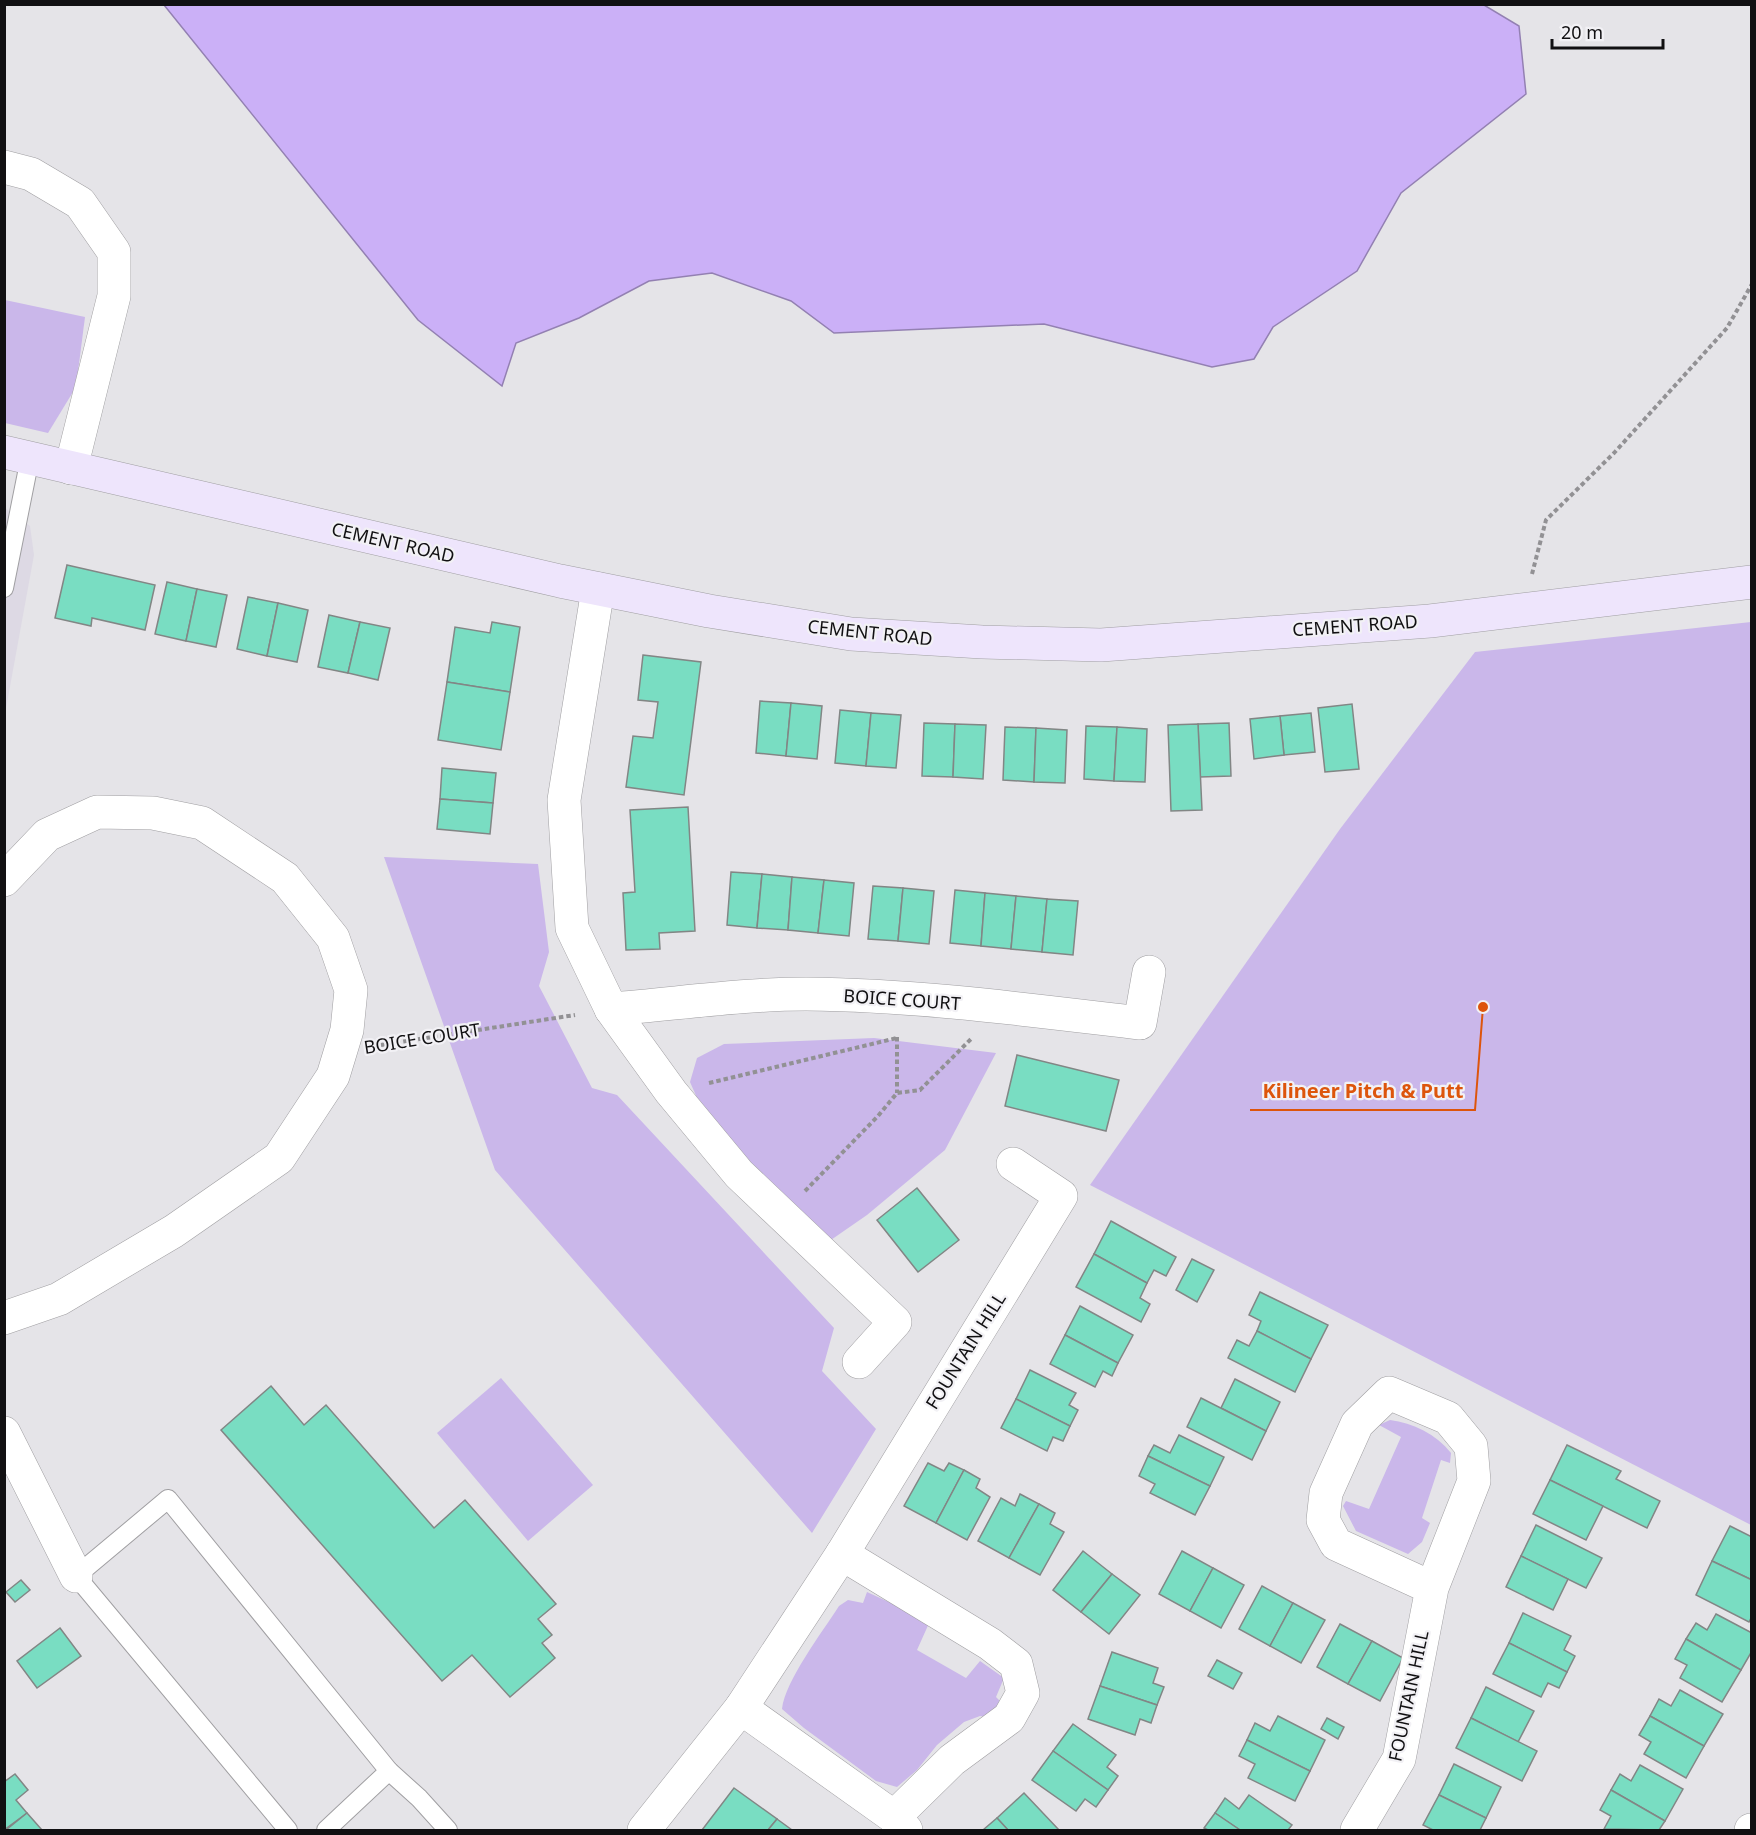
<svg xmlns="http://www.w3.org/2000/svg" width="1756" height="1835" font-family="'Noto Sans',sans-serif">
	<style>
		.built { fill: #ddd9e4 }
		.green { fill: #cab7ea }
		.water { fill: #cbb0f7; stroke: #9380b2; stroke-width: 1.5 }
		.building { fill: #79ddc2; stroke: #828685; stroke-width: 1.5 }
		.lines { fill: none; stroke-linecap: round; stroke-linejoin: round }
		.lane-casing { stroke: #a09fa2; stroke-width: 20 }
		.street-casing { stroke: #a09fa2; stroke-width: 34 }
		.secondary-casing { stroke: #a09fa2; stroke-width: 34 }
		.path { stroke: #929194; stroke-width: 4; stroke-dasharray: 4.5 3; stroke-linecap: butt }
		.lane { stroke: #fff; stroke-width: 18 }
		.street { stroke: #fff; stroke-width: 33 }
		.secondary { stroke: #eee5fc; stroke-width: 33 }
		.labels { text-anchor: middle; stroke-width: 4.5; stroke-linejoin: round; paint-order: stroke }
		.street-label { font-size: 18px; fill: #111012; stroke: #f2f1f5 }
		.leader { fill: none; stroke: #dd550c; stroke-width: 2 }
		.callout-dot { fill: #dd550c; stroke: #f2f1f5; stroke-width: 2 }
		.callout-label { font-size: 20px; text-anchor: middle; font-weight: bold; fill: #dd550c; stroke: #f2f1f5; stroke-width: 4.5; stroke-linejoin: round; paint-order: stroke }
	</style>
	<rect width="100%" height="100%" fill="#e5e4e8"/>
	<path class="built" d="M5,508L30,526L34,555L5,714Z"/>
	<g class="green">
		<path d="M5,300L85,317L76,387L48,433L5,423Z"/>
		<path d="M1751,622H1752L1751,1525L1090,1185L1340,829L1475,652Z"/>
		<path d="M384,857L538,864L549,952L539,986L592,1088L617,1095L834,1328L822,1371L876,1429L812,1533L495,1170Z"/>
		<path d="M874,1038L996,1053L945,1150L867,1215L828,1242L705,1116L690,1082L697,1058L724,1044Z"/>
		<path d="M501,1378L593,1485L528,1541L437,1433Z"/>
		<path d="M1390,1420C1413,1423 1436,1434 1451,1453L1450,1463L1441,1460L1422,1518L1430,1523L1422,1542L1408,1554L1356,1531L1343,1506L1346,1501L1369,1509L1401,1437L1379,1425Z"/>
		<path d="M867,1592L930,1621L917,1650L966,1678L980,1661L1004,1678L996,1697L1001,1702L993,1718L980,1716L964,1722L937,1745L917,1770L897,1787L876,1781L804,1728L782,1709C785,1681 823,1631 839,1606L848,1600L863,1603Z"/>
	</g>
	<path class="water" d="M164,5H1484L1519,26L1526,94L1401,193L1357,271L1273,327L1254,359L1212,367L1044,324L834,333L791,301L712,273L649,281L579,318L516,343L502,386L418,320Z"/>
	<g class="building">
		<path d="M67,565L155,585L145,630L92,618L91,626L55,618Z"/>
		<path d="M167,582L197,589L186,641L155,634Z"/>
		<path d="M197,589L227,595L216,647L186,641Z"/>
		<path d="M248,597L278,603L267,656L237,649Z"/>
		<path d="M278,603L308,610L297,662L267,656Z"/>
		<path d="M329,615L360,622L348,673L318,667Z"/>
		<path d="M360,622L390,628L378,680L348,673Z"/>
		<path d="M492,622L520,627L510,692L447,682L455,627L490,633Z"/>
		<path d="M643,655L701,662L684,795L626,787L633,736L653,738L658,702L638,700Z"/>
		<path d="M447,682L510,692L501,750L438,740Z"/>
		<path d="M760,701L791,703L786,756L756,753Z"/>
		<path d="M791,703L822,706L817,759L786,756Z"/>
		<path d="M1352,704L1359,769L1325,772L1318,708Z"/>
		<path d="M840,710L871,713L866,766L835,763Z"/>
		<path d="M871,713L901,715L896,768L866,766Z"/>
		<path d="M1311,713L1315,752L1284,755L1280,716Z"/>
		<path d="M1280,716L1284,755L1254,759L1250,719Z"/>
		<path d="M924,723L955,724L953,777L922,776Z"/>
		<path d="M1229,723L1231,776L1200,777L1198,724Z"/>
		<path d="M955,724L986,725L983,779L953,777Z"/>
		<path d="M1198,724L1202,810L1171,811L1168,725Z"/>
		<path d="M1086,726L1117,727L1114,781L1084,779Z"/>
		<path d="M1005,727L1036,728L1034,782L1003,780Z"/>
		<path d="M1117,727L1147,729L1145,782L1114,781Z"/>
		<path d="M1036,728L1067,730L1065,783L1034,782Z"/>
		<path d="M442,768L496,773L493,803L440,799Z"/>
		<path d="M440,799L493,803L490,834L437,829Z"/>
		<path d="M688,807L695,931L659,933L660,949L626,950L623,893L635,892L630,810Z"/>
		<path d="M731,872L762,874L757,928L727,925Z"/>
		<path d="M762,874L792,877L788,930L757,928Z"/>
		<path d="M792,877L824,880L818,933L788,930Z"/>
		<path d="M824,880L854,883L849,936L818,933Z"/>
		<path d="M873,886L903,888L898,941L868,939Z"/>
		<path d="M903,888L934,891L929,944L898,941Z"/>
		<path d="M955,890L985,893L981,946L950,943Z"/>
		<path d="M985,893L1016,896L1011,949L981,946Z"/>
		<path d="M1016,896L1047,899L1042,952L1011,949Z"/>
		<path d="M1047,899L1078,901L1073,955L1042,952Z"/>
		<path d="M1017,1055L1119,1080L1106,1131L1005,1106Z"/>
		<path d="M917,1188L959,1240L918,1272L877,1220Z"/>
		<path d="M1111,1221L1176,1257L1166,1276L1154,1270L1147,1283L1094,1254Z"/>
		<path d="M1094,1254L1147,1283L1140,1298L1150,1304L1141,1322L1076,1287Z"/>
		<path d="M1192,1259L1214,1270L1197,1302L1176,1290Z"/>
		<path d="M1260,1292L1328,1325L1311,1359L1257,1331L1261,1321L1249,1315Z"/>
		<path d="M1080,1306L1133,1335L1118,1363L1065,1335Z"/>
		<path d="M1257,1331L1311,1359L1295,1392L1228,1358L1237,1340L1249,1346Z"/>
		<path d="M1065,1335L1118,1363L1112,1376L1103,1371L1095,1387L1050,1364Z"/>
		<path d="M1030,1370L1076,1393L1069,1405L1078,1410L1070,1426L1016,1399Z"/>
		<path d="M1235,1379L1280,1402L1266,1431L1221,1408Z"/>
		<path d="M271,1386L304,1425L326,1405L434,1528L465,1500L556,1604L538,1619L552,1635L542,1643L555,1658L510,1697L472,1655L442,1681L221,1430Z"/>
		<path d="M1201,1398L1266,1431L1252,1460L1187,1427Z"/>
		<path d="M1016,1399L1070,1426L1063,1441L1053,1437L1047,1451L1001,1428Z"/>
		<path d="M1179,1435L1224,1457L1210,1486L1148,1456L1154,1445L1170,1453Z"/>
		<path d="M1567,1445L1621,1471L1616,1479L1660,1501L1647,1528L1550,1480Z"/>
		<path d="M1148,1456L1210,1486L1195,1515L1150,1493L1155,1484L1139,1476Z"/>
		<path d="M928,1463L944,1471L949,1463L964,1470L936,1523L904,1506Z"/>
		<path d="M964,1470L980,1479L976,1488L990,1497L967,1540L936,1523Z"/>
		<path d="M1550,1480L1603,1506L1586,1540L1533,1514Z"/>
		<path d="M1020,1494L1039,1504L1009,1558L978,1541L1001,1498L1015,1506Z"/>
		<path d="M1039,1504L1055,1513L1050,1524L1064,1532L1040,1575L1009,1558Z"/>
		<path d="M1536,1525L1602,1558L1586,1588L1521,1556Z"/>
		<path d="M1730,1526L1752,1537V1580L1712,1561Z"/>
		<path d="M1083,1551L1112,1574L1081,1612L1053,1590Z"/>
		<path d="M1182,1551L1213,1568L1190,1611L1159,1594Z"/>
		<path d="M1521,1556L1568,1579L1553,1610L1506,1587Z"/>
		<path d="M1712,1561L1752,1580V1616L1749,1622L1696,1595Z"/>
		<path d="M1213,1568L1244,1585L1221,1628L1190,1611Z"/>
		<path d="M1112,1574L1140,1595L1109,1634L1081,1612Z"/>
		<path d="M21,1580L30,1590L15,1602L6,1592Z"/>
		<path d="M1262,1586L1293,1603L1270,1646L1239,1629Z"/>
		<path d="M1293,1603L1325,1620L1301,1663L1270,1646Z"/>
		<path d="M1523,1613L1571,1636L1564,1650L1575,1656L1567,1672L1509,1643Z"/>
		<path d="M1716,1614L1752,1633V1651L1741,1670L1686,1639L1696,1623L1707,1630Z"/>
		<path d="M1340,1624L1372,1641L1348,1684L1317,1667Z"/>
		<path d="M60,1628L81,1656L37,1688L17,1661Z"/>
		<path d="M1686,1639L1741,1670L1722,1702L1680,1678L1687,1665L1675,1659Z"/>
		<path d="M1372,1641L1403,1658L1380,1701L1348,1684Z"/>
		<path d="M1509,1643L1567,1672L1559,1688L1548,1683L1541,1697L1493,1674Z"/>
		<path d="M1112,1652L1158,1668L1153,1683L1164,1687L1157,1705L1100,1686Z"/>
		<path d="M1217,1660L1242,1673L1233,1689L1208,1676Z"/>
		<path d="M1100,1686L1157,1705L1151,1723L1140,1719L1135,1735L1088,1719Z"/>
		<path d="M1486,1687L1534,1711L1518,1742L1471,1718Z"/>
		<path d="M1680,1690L1723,1714L1704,1746L1650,1716L1659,1699L1671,1706Z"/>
		<path d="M1278,1716L1325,1740L1310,1771L1247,1740L1255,1723L1270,1731Z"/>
		<path d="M1650,1716L1704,1746L1686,1778L1644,1754L1651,1742L1639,1735Z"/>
		<path d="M1327,1718L1344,1727L1338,1739L1321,1729Z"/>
		<path d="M1471,1718L1537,1751L1522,1781L1456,1748Z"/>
		<path d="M1073,1724L1116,1755L1107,1767L1118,1776L1108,1790L1053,1751Z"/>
		<path d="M1247,1740L1310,1771L1295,1801L1248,1778L1255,1764L1239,1756Z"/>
		<path d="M1053,1751L1108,1790L1096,1807L1085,1799L1076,1811L1032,1780Z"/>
		<path d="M1454,1764L1501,1787L1486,1818L1439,1795Z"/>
		<path d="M1640,1765L1683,1789L1665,1821L1611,1790L1620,1774L1631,1781Z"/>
		<path d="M15,1774L28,1790L16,1800L27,1813L4,1830V1782Z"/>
		<path d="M734,1788L777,1819L768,1830H702Z"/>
		<path d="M1611,1790L1665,1821L1659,1830L1604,1829L1611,1816L1600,1810Z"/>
		<path d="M1024,1793L1059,1830H1008L997,1818Z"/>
		<path d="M1249,1795L1292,1825L1288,1830H1240L1215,1813L1225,1798L1239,1809Z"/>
		<path d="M1439,1795L1486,1818L1480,1830H1433L1423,1825Z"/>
		<path d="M27,1813L42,1830H6Z"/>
		<path d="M1215,1813L1240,1830H1208L1204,1828Z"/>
		<path d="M997,1818L1008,1830H983Z"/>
		<path d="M777,1819L792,1830H768Z"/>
	</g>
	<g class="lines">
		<defs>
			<g id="lane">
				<path d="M4,588L30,458"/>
				<path d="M389,1771L419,1798L448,1830"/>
				<path d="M288,1830L76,1576L168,1499L389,1771L326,1830"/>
			</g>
			<g id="street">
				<path d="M4,167L31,174L80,203L114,252V296L71,468"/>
				<path d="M598,589L564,800L572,928L611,1009L671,1092L739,1174L895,1322L859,1362"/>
				<path d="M4,880L47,835L97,812L153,813L202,823L285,878L333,938L351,990L347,1030L333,1076L279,1158L174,1231L59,1299L4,1318"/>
				<path d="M611,1009C676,1004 741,994 806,994C918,995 1029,1010 1140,1023L1149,972"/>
				<path d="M4,1433L76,1576"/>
				<path d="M842,1554L990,1644L1016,1664L1023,1693L1009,1718L952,1760L894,1817"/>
				<path d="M741,1708L894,1817L906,1830"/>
				<path d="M644,1830L741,1708L842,1554L1061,1196L1013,1164"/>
				<path d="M1357,1830L1399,1759L1432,1588L1474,1481L1471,1446L1448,1418L1389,1393L1357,1424L1326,1493L1323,1520L1336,1544L1432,1588"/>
				<path d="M1751,1830H1752"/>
			</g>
			<path id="secondary" d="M4,452L560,581L709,611L851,634L982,642L1101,645L1430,621L1752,582"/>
		</defs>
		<use href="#lane" class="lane-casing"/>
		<use href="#street" class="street-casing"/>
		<use href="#secondary" class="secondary-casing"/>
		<g class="path">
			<path d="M1532,574L1546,520L1614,453L1727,328L1752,284"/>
			<path d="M897,1037V1093"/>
			<path d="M381,1045L575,1015"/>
			<path d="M709,1083L897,1038"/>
			<path d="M805,1191L878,1116L897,1093L920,1090L971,1039"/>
		</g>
		<use href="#lane" class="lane"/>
		<use href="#street" class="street"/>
		<use href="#secondary" class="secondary"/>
	</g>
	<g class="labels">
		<g class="street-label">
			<text transform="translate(393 543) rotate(13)" y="6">CEMENT ROAD</text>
			<text transform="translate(1355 626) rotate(-4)" y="6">CEMENT ROAD</text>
			<text transform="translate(870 633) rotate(6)" y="6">CEMENT ROAD</text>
			<text transform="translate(902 1000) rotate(4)" y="6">BOICE COURT</text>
			<text transform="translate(422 1039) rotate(-9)" y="6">BOICE COURT</text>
			<text transform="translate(966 1351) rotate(-58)" y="6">FOUNTAIN HILL</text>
			<text transform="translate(1409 1696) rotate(-78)" y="6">FOUNTAIN HILL</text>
		</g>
	</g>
	<path class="leader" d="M1483 1007L1475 1110H1250"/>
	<circle class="callout-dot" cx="1483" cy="1007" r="6"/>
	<g class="callout-label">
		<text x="1363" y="1098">Kilineer Pitch &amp; Putt</text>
	</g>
	<rect width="1756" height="1835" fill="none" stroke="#111012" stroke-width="12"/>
	<path d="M1552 39v9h111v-9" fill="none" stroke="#111012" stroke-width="3"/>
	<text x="1561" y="39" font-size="18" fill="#111012" stroke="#f2f1f5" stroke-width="4.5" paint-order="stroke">20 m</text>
</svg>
